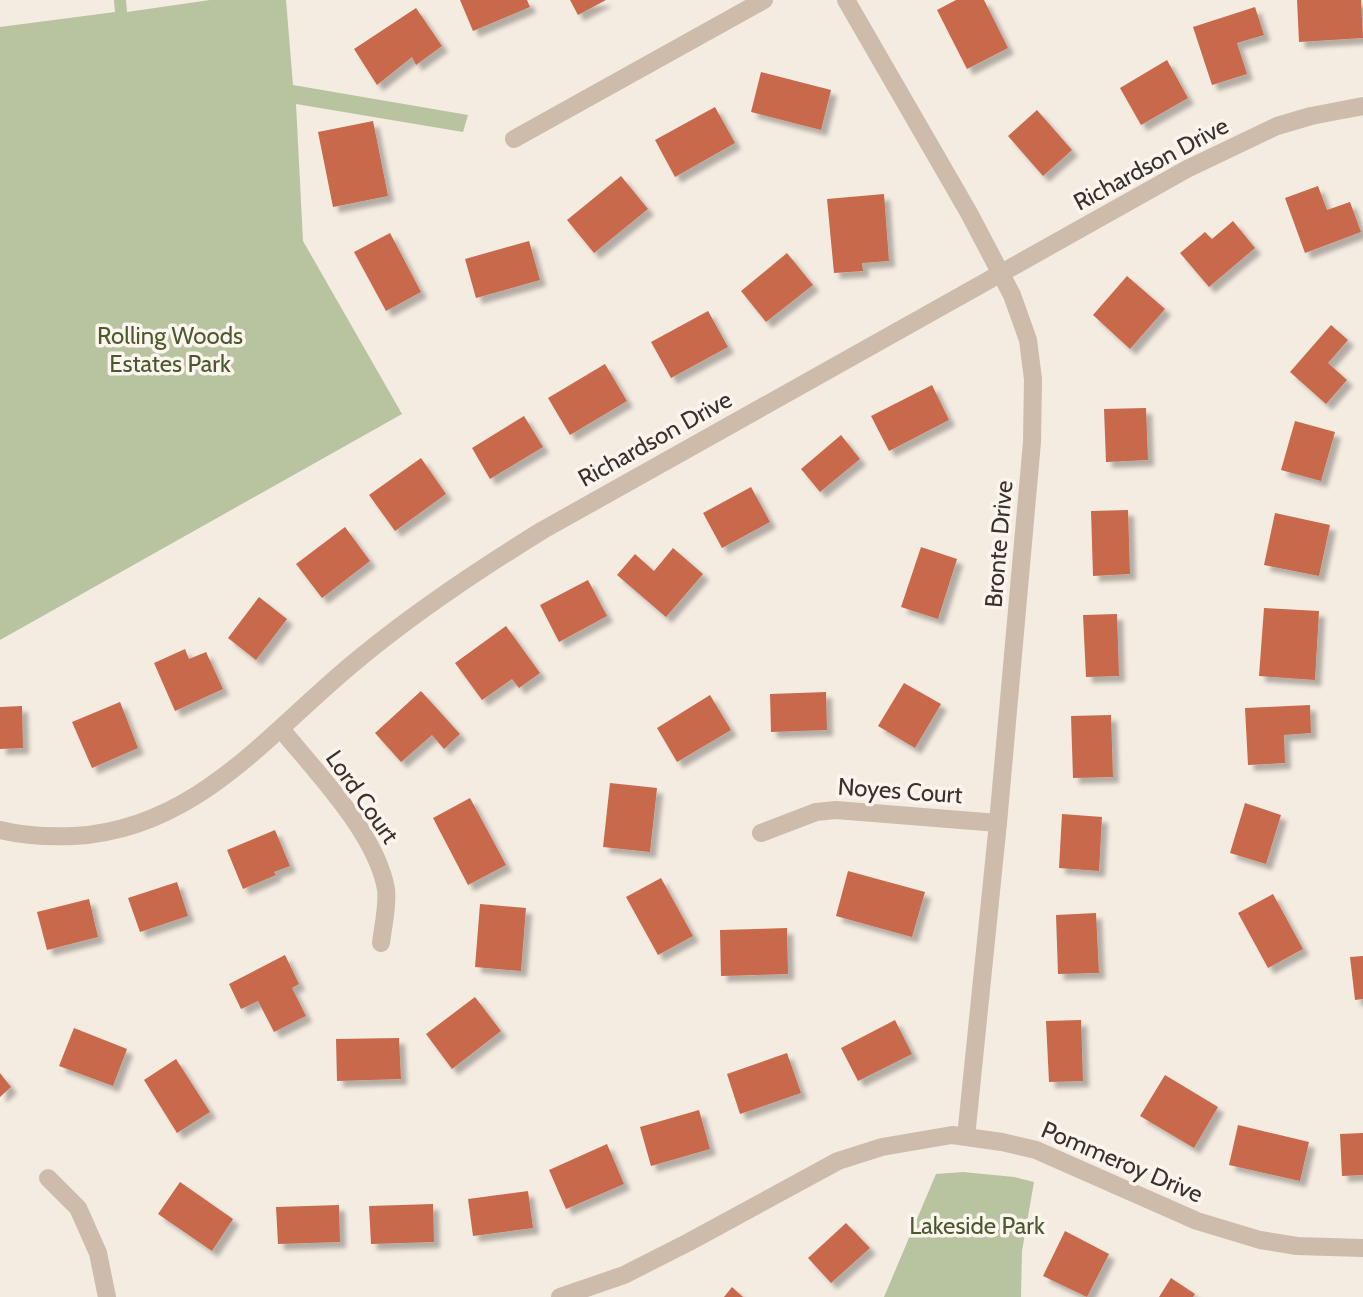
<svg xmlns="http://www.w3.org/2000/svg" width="1363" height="1297" font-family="Cabin,sans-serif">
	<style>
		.green { fill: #b8c4a0 }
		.building { fill: #c8694b; filter: url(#shadow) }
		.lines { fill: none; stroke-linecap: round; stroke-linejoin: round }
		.minor { stroke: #cdbbac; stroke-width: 18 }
		.labels { text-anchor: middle; stroke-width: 7; stroke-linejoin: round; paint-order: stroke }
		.street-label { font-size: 24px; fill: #3b302b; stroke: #fbf5ee }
		.park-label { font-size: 24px; fill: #4a5a2e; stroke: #fbf5ee }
	</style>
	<defs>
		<filter id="shadow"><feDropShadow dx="6" dy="6" stdDeviation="2" flood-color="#0004"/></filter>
	</defs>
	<rect width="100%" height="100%" fill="#f4ebe1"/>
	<g class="green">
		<path d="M114,0H126L127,12L210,0H286L293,85L468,115L463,132L296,104L303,241L402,414L0,640V27L115,12Z"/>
		<path d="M963,1172L1014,1177L1034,1182L1022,1251L1021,1297H884L936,1174Z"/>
	</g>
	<g class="building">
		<path d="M460,0H527L530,7L473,31Z"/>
		<path d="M570,0H606L578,15Z"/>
		<path d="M956,0H984L1008,48L967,69L937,10Z"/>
		<path d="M1297,0H1361L1363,38L1299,42Z"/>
		<path d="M1255,7L1264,35L1237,43L1247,74L1212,85L1193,27Z"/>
		<path d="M416,8L442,46L416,65L412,57L377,85L354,49Z"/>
		<path d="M1167,60L1188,98L1141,125L1120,88Z"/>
		<path d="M761,72L831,90L821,130L751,112Z"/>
		<path d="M715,107L735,143L675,177L655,140Z"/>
		<path d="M1037,110L1072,150L1043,176L1008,136Z"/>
		<path d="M373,121L388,196L333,207L318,132Z"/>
		<path d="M621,176L648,209L594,253L567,220Z"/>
		<path d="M1318,186L1327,210L1350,202L1361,232L1305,253L1285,198Z"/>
		<path d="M884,194L889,261L862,263L863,271L834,273L827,199Z"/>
		<path d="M1233,221L1255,248L1209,287L1180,253L1205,232L1212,239Z"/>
		<path d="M390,233L421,292L386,311L354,252Z"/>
		<path d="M529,241L540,280L476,298L465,259Z"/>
		<path d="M787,253L813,285L766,322L741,291Z"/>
		<path d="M1127,276L1165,309L1130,349L1093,315Z"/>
		<path d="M708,311L728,347L671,378L651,342Z"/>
		<path d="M1331,325L1348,340L1328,363L1347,380L1326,404L1290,372Z"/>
		<path d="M605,364L627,401L570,435L548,398Z"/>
		<path d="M932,385L949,420L889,451L871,416Z"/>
		<path d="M1146,408L1148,460L1106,462L1104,409Z"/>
		<path d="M524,416L543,447L490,479L472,448Z"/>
		<path d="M1295,421L1335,432L1321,481L1281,470Z"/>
		<path d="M841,435L860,459L820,492L801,469Z"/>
		<path d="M421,458L446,494L395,531L369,495Z"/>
		<path d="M751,487L770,522L722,548L703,513Z"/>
		<path d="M1128,510L1130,574L1093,576L1091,511Z"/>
		<path d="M1275,513L1330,525L1319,576L1264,565Z"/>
		<path d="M345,527L370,561L322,598L296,564Z"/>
		<path d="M921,547L957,559L938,619L901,607Z"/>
		<path d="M673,548L703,574L666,617L617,575L635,554L654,571Z"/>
		<path d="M588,580L607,616L559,642L540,605Z"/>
		<path d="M259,597L287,619L256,660L228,638Z"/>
		<path d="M1264,608L1319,611L1315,680L1259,676Z"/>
		<path d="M1117,614L1119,676L1086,677L1083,615Z"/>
		<path d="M506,626L540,673L519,688L512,679L482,700L455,663Z"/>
		<path d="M185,649L189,659L206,652L223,689L175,711L154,663Z"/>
		<path d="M904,683L941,704L915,748L878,726Z"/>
		<path d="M421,691L460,734L444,749L432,735L401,762L375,733Z"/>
		<path d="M826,692L827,730L771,732L770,694Z"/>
		<path d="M710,695L731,730L677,762L657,728Z"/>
		<path d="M120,702L138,748L92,768L72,722Z"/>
		<path d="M1310,705L1311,733L1284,735L1285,763L1248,765L1245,708Z"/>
		<path d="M22,706L23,748L0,749V707Z"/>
		<path d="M1111,715L1113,777L1073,778L1071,716Z"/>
		<path d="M610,783L657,788L650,852L603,847Z"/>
		<path d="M470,798L506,865L468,885L433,818Z"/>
		<path d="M1245,803L1281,815L1266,864L1230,853Z"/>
		<path d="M1062,814L1102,817L1099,871L1059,868Z"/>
		<path d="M275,830L290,866L274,872L276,875L243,889L227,850Z"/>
		<path d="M848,871L925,892L912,937L836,916Z"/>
		<path d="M661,878L693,936L658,955L626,897Z"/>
		<path d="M177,882L188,916L140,932L128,898Z"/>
		<path d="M1273,894L1303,949L1268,968L1238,913Z"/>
		<path d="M89,899L98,937L47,950L37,912Z"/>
		<path d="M480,904L526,908L521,971L475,967Z"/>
		<path d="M1096,913L1099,973L1058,974L1056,915Z"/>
		<path d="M787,928L788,974L721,976L720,930Z"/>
		<path d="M285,955L299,984L292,988L306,1016L274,1032L258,1001L241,1009L229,984Z"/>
		<path d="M1363,956V999L1355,1000L1350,957Z"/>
		<path d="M475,997L501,1031L452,1069L426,1034Z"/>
		<path d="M895,1020L912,1054L858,1081L841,1048Z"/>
		<path d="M1081,1020L1083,1081L1049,1082L1046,1021Z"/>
		<path d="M74,1028L127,1049L113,1086L59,1066Z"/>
		<path d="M399,1038L401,1079L337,1081L336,1039Z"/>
		<path d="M787,1053L801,1093L740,1114L727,1074Z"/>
		<path d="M176,1059L210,1112L177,1133L144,1080Z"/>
		<path d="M0,1073L11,1087L0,1097Z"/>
		<path d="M1165,1075L1218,1107L1194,1148L1140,1116Z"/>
		<path d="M699,1110L710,1149L651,1166L640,1127Z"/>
		<path d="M1238,1125L1309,1142L1300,1181L1229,1165Z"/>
		<path d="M1363,1133V1175L1342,1176L1340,1134Z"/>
		<path d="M607,1144L624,1184L566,1209L549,1170Z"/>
		<path d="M180,1182L233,1219L212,1251L158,1214Z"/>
		<path d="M528,1191L533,1228L473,1236L468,1199Z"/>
		<path d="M433,1204L434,1242L371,1244L369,1206Z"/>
		<path d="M339,1205L340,1242L278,1244L276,1207Z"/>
		<path d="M846,1223L870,1248L831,1283L808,1258Z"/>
		<path d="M1065,1231L1109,1254L1087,1297L1043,1276Z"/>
		<path d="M1171,1278L1195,1294L1193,1297H1159Z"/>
		<path d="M732,1287L743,1297H724Z"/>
	</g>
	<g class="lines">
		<g class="minor">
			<path d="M846,0L969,213L1012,295L1028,340L1033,379L1032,442L998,823L966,1137"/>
			<path d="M514,139L764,0"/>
			<path d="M281,729C316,772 376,833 386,889C388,906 383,926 381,943"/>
			<path d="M0,830C24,836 49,837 74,836C197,829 267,734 356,661C415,612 478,570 543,530L1187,169L1277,126L1311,116L1363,106"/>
			<path d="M761,833L816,812L836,810L998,823"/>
			<path d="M48,1178L78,1208L98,1253L107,1297"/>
			<path d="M560,1297L624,1275L689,1242L838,1161L882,1147L952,1135L1002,1142L1036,1150L1197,1221L1260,1240L1297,1246L1363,1248"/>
		</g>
	</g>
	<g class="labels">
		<g class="street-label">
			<text transform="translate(1151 164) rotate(-28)" y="8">Richardson Drive</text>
			<text transform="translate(655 439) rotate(-29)" y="8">Richardson Drive</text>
			<text transform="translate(999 544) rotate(-85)" y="8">Bronte Drive</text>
			<text transform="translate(900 791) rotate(4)" y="8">Noyes Court</text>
			<text transform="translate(362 797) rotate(55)" y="8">Lord Court</text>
			<text transform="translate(1122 1162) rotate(23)" y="8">Pommeroy Drive</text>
		</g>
		<g class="park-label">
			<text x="170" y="344">Rolling Woods<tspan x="170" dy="28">Estates Park</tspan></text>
			<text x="977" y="1234">Lakeside Park</text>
		</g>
	</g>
</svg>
